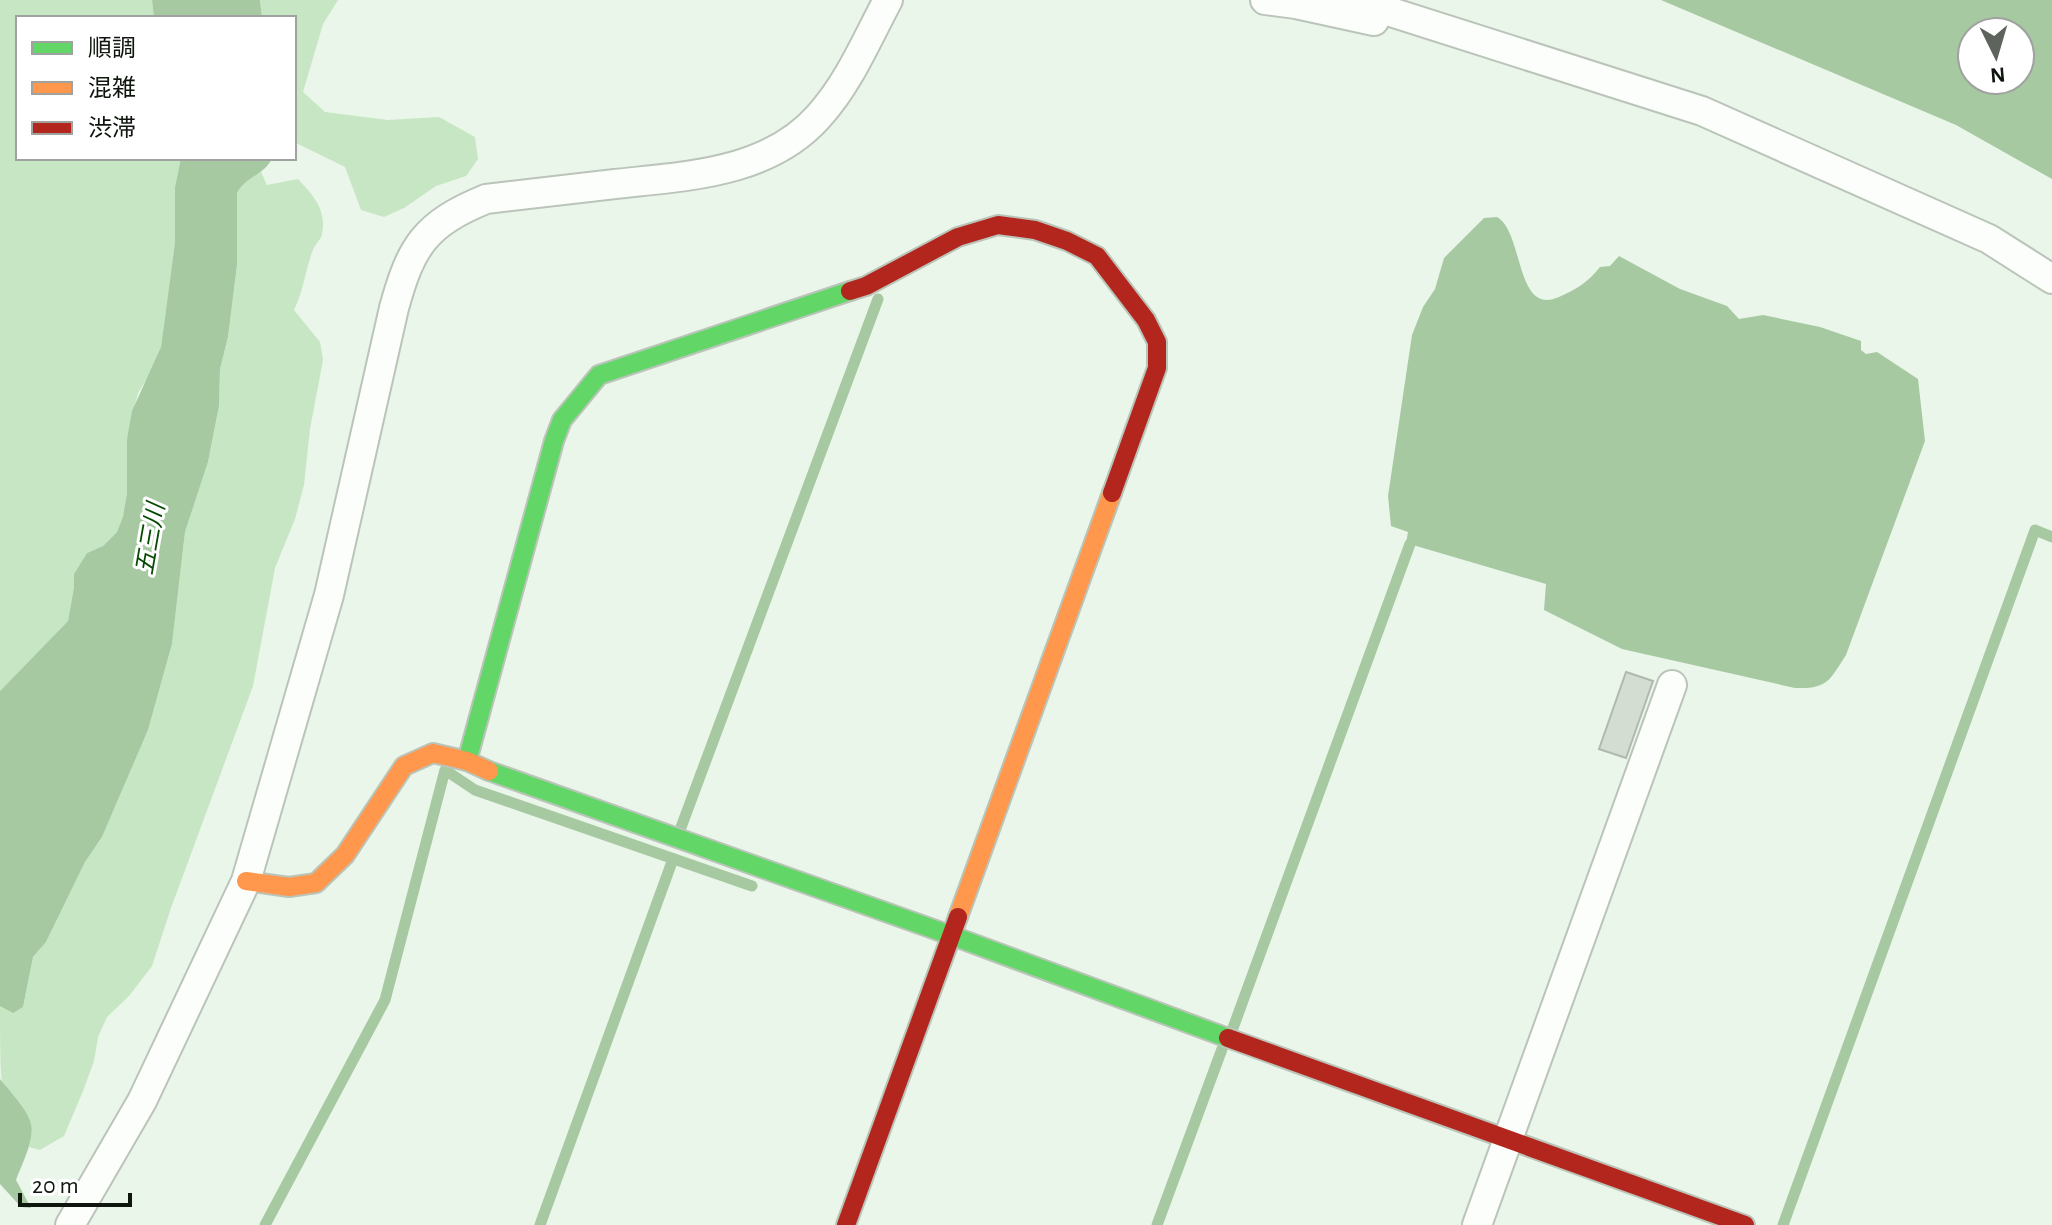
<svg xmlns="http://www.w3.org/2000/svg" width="2052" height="1225" font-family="'Alegreya Sans','Noto Sans JP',sans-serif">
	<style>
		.green { fill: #c7e6c4 }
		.water { fill: #a6c9a2; fill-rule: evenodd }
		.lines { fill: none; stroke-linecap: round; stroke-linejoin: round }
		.stream { stroke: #a6c9a2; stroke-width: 11 }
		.building { fill: #d3ddd2; stroke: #b0b9af; stroke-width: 2 }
		.street-casing { stroke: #bbc4b9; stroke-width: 32 }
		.fast-casing { stroke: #bbc4b9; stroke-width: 22 }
		.slow-casing { stroke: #bbc4b9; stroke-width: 22 }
		.jam-casing { stroke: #bbc4b9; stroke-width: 22 }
		.street { stroke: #fcfefc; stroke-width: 28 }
		.fast { stroke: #63d668; stroke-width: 18 }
		.slow { stroke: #ff974d; stroke-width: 18 }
		.jam { stroke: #b3261e; stroke-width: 18 }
		.labels { text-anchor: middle; stroke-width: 6; stroke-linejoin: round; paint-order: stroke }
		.water-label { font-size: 24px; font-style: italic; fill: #074902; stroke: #fff }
	</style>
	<rect width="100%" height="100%" fill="#eaf6e9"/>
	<g class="green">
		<path d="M0,0H152L154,18H18V158H181L175,187V242L161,347L153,369L138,393L127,439V493L124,517L117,532L103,546L87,553L74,574V587L68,621L0,691Z"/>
		<path d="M260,0H338L323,24L303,92L325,112L388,120L439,117L475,137L478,159L466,176L436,186L404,208L384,217L361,210L345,167L294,142V18H262Z"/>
		<path d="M261,172L267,185L298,179C313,195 327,210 322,234C321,240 315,244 313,250C305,270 304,290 294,310L320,342L323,360L310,429L304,485L295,519L275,568L253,686L171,908L152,966L129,996L107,1017L98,1037L94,1061L83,1091L64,1136L40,1150L29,1147C39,1117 15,1103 2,1081C0,1072 0,1020 0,1006L23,1007L33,957L46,942L85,862L102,837L148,730L172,644L185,532L208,462L219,406L220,369L228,337L237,265V193L242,184Z"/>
	</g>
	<g class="water">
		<path d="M152,0H260L262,18H154Z"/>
		<path d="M1661,0H2052V179L1956,125ZM2020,32V80H1972V32Z"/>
		<path d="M181,158H272C265,175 245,177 237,193V265L228,337L220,369L219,406L208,462L185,532L172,644L148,730L102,837L85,862L46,942L33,957L23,1007L13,1013L0,1006V691L68,621L74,587V574L87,553L103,546L117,532L123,517L127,493V439L132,411L161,347L175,242V187Z"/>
		<path d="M1497,217C1524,232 1515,317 1559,297C1577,289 1588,282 1600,267L1610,266L1619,256L1680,289L1727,306L1739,319L1763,315L1820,327L1861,341V350L1866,354L1877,352L1918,379L1925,441L1846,655C1829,681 1828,689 1795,688L1622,649L1544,610L1546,584L1406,543L1408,532L1391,526L1388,496L1412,335L1423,307L1435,289L1444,258L1484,218Z"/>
		<path d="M0,1079C38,1125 40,1123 16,1180L31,1208L21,1207L0,1184Z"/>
	</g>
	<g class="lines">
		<g class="stream">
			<path d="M680,830L878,299"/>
			<path d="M1233,1028L1410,544"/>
			<path d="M265,1225L385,1000L445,770L475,790L752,886"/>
			<path d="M540,1225L673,859"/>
			<path d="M1157,1225L1222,1049"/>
			<path d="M1783,1225L2035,530L2052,537"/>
		</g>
	</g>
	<path class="building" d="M1626,672L1653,681L1626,758L1599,749Z"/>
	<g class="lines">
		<defs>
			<g id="street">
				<path d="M1265,0L1296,4L1374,21"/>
				<path d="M1353,0L1702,111L1989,239L2052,279"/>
				<path d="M70,1225L142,1101L246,881L329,595L394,308C411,246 425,224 486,199C529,194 572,189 615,184C686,176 768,174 819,116C849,83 867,39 888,0"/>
				<path d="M1477,1225L1672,685"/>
			</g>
			<g id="fast">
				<path d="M467,761L554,441L562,420L599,375L850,291"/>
				<path d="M489,771L950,935L1228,1038"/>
			</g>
			<g id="slow">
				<path d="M246,881L289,887L316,883L345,855L404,766L433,753L467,761L489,771"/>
				<path d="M958,917L1112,493"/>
			</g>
			<g id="jam">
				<path d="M850,291L866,286L958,237L998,225L1035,230L1067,241L1097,256L1146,320L1157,342V368L1112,493"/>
				<path d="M1228,1038L1745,1225"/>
				<path d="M846,1225L958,917"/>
			</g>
		</defs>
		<use href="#street" class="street-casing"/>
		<use href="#fast" class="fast-casing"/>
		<use href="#slow" class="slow-casing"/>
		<use href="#jam" class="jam-casing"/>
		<use href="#street" class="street"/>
		<use href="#fast" class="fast"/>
		<use href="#slow" class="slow"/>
		<use href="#jam" class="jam"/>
	</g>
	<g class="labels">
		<g class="water-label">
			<text transform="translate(150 539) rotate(-80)" y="8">五三川</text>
		</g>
	</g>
	<rect x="16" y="16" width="280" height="144" fill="#ffffff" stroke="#9fa29f" stroke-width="2"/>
	<rect x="32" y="42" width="40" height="12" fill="#63d668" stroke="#9fa29f" stroke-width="2"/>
	<text x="88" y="56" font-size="24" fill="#0f160e">順調</text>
	<rect x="32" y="82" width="40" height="12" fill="#ff974d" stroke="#9fa29f" stroke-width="2"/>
	<text x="88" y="96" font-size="24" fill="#0f160e">混雑</text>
	<rect x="32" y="122" width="40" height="12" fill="#b3261e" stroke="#9fa29f" stroke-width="2"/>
	<text x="88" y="136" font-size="24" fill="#0f160e">渋滞</text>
	<g transform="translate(1996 56) rotate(175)"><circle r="38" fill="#ffffff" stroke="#9fa29f" stroke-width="2"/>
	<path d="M0-6L14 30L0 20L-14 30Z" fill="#5c645b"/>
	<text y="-12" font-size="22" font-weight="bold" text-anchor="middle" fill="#0f160e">N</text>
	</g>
	<path d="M20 1193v12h110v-12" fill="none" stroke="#0f160e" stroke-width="4"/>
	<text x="32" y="1193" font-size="24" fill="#0f160e" stroke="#ffffff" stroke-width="6" paint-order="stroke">20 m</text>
</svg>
